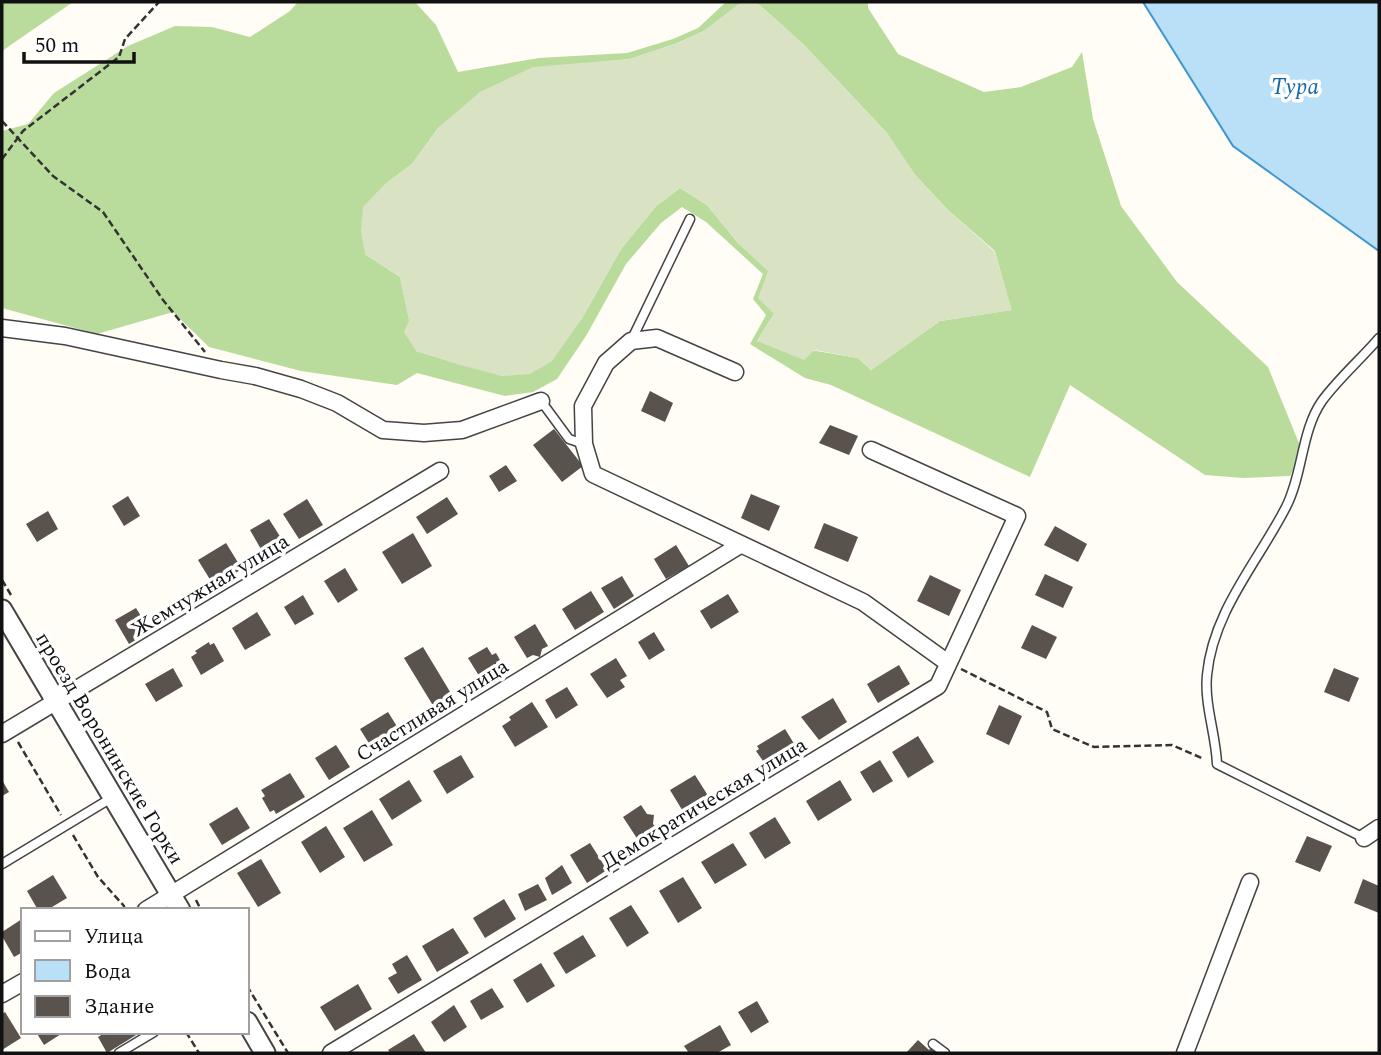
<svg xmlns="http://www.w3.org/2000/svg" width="1381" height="1055" font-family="Spectral,serif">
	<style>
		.forest { fill: #b9dc9c }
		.cemetery { fill: #d9e3c4 }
		.water { fill: #b9e0f7; stroke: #3f96cf; stroke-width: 2 }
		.building { fill: #5a524d }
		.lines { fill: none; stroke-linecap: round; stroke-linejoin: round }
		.service-casing { stroke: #444; stroke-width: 11 }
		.minor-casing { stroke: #444; stroke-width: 19 }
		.tertiary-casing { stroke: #444; stroke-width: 23 }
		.path { stroke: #333; stroke-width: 2.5; stroke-dasharray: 7 3.5; stroke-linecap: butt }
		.service { stroke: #fff; stroke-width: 8 }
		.minor { stroke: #fff; stroke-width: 16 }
		.tertiary { stroke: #fff; stroke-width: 19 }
		.labels { text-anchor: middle; stroke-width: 7; stroke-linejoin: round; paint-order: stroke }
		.street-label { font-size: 21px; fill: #111; stroke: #fff }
		.water-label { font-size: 23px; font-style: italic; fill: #1768a6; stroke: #fff }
	</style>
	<rect width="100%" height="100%" fill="#fffdf5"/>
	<g class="forest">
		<path d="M2,2H73L2,51Z"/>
		<path d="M298,2H415L436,25L458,72L539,58L627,53L673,39L698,28L726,2H742L704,31L675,44L630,59L584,64L439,127L412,164L384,185L365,254L400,277L416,351L503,376L581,320L621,249L656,206L680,188L707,205L738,243L769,271L774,314L757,341L858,358L871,370L940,321L1011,310L995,251L948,210L915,175L886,132L803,44L756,2H868V8L898,54L984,92L1021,87L1072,67L1082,52L1093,119L1121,206L1177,282L1268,367L1303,453L1290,476L1243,478L1205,475L1070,385L1030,477L831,385L805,378L750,344L766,315L753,299L763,274L706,222L682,207L661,223L626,264L586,336L557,379L533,392L505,396L417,373L397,385L301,371L209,347L173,312L97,334L2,308V131L28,124L54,93L128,46L175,26L212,27L250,37L290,11Z"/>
	</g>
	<path class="cemetery" d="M742,2H756L803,44L886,132L915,175L948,210L995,252L1012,310L940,321L871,370L858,358L814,350L804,360L757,341L774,314L758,298L768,271L738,243L707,205L680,188L656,206L621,249L581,320L552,361L530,374L503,376L460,365L416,351L404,332L409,321L400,277L365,254L361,231L363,207L384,185L412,164L439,127L480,92L533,67L630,59L675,44L704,31Z"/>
	<path class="water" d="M1143,2H1379V251L1233,146Z"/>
	<g class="building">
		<path d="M650,391L673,403L665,422L641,411Z"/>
		<path d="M830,425L858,436L849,455L819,443Z"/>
		<path d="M554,429L583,466L562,482L533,445Z"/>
		<path d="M506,465L517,481L499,492L489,476Z"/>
		<path d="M751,494L780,506L769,531L741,518Z"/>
		<path d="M128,496L140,516L124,526L112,506Z"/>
		<path d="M447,497L458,514L427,534L416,517Z"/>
		<path d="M307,499L323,525L299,539L283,514Z"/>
		<path d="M48,511L58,529L37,542L26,524Z"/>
		<path d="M269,519L286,546L266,558L250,530Z"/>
		<path d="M824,523L858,537L848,562L814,548Z"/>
		<path d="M1055,526L1087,544L1078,562L1044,545Z"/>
		<path d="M413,533L432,566L402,584L382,552Z"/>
		<path d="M226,543L242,569L214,586L198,560Z"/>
		<path d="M676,545L689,566L666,579L654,559Z"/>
		<path d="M345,568L358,590L338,603L324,581Z"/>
		<path d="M1045,574L1073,587L1063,608L1035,595Z"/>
		<path d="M930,575L961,590L949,616L917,601Z"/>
		<path d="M622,576L634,596L614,609L601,588Z"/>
		<path d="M591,591L604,612L575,630L562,609Z"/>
		<path d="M728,594L739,612L711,629L700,611Z"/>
		<path d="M303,595L314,614L295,625L284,607Z"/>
		<path d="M136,608L150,631L129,644L115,620Z"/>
		<path d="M257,612L271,635L245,650L232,628Z"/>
		<path d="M535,624L548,646L542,649L540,657L533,655L527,658L514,637Z"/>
		<path d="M1032,625L1057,637L1046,659L1021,648Z"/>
		<path d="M654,632L665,650L649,660L638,642Z"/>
		<path d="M209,642L210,645L214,643L224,661L201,675L191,657L197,653L195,651Z"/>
		<path d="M423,647L455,700L437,712L404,658Z"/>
		<path d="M487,647L492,655L496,653L500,660L496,662L500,668L481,679L468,658Z"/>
		<path d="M616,658L627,676L620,680L625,687L607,698L590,674Z"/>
		<path d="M899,665L910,684L878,703L867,684Z"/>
		<path d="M173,668L183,686L156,702L145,684Z"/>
		<path d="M1334,668L1359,678L1349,702L1324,692Z"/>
		<path d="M567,687L578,705L556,719L545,700Z"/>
		<path d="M833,698L847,722L819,740L801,717Z"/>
		<path d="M532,702L548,727L515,747L502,726L511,720L509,717Z"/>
		<path d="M999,705L1022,716L1009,745L986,734Z"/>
		<path d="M388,712L403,736L375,753L360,729Z"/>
		<path d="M785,729L801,755L773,772L766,760L763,761L756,751L759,749L757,746Z"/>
		<path d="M918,736L934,762L908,778L892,752Z"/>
		<path d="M336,745L350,767L329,780L315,758Z"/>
		<path d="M461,755L474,777L447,794L433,771Z"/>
		<path d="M880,760L893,781L873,793L860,772Z"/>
		<path d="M290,773L305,797L276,814L274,810L270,812L262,798L265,796L261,790Z"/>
		<path d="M695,775L712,802L687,818L670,790Z"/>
		<path d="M2,780L9,792L2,796Z"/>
		<path d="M409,780L422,801L392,820L379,799Z"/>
		<path d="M840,780L852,800L818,821L806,801Z"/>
		<path d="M641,805L647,814L654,815L653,824L658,830L656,832L657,839L655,843L650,844L645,840L640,843L623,817Z"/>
		<path d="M237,807L250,828L222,845L209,824Z"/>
		<path d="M372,810L393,845L364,862L343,828Z"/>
		<path d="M775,817L791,843L765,859L749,833Z"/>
		<path d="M326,826L345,857L320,873L301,842Z"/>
		<path d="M1307,836L1332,846L1320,872L1295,862Z"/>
		<path d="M590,843L607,870L587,883L570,855Z"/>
		<path d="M733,843L747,865L715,884L701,862Z"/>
		<path d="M261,859L281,893L258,907L237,873Z"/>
		<path d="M562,865L572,883L552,895L545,878Z"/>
		<path d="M53,875L67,898L47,910H38L27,891Z"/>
		<path d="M683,877L702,908L678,923L659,891Z"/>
		<path d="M1363,879L1379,886V913L1354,903Z"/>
		<path d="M538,884L547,900L525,911L518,894Z"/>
		<path d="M504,899L516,919L485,938L473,918Z"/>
		<path d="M631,905L649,933L627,947L609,918Z"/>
		<path d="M22,919L23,952L14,957L2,936V932Z"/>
		<path d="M453,928L469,953L437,972L422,946Z"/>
		<path d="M583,935L596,956L566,974L553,953Z"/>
		<path d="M407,955L422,980L398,994L388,978L397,973L392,964Z"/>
		<path d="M541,963L555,986L527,1003L513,980Z"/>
		<path d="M358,984L372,1009L335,1031L320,1007Z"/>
		<path d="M492,988L504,1007L481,1020L470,1001Z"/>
		<path d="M757,1001L769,1022L751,1033L738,1012Z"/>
		<path d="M454,1005L467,1027L444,1042L431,1022Z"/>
		<path d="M5,1012L21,1038L2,1050V1014Z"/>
		<path d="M720,1025L731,1045L717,1053H689L684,1046Z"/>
		<path d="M36,1032H64L44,1045Z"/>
		<path d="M106,1032H141L107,1053L98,1037Z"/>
		<path d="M414,1034L426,1053H390L388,1050Z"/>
		<path d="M918,1040L929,1050L933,1045L942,1053H906Z"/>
	</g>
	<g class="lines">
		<defs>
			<g id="service">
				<path d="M631,341L690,219"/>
				<path d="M541,401L569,439L584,444"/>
				<path d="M1364,838L1217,764C1216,735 1204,704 1207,675C1213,611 1258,562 1286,507C1303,474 1301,431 1322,401C1338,379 1361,359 1379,338"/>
				<path d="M2,864L113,797"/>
				<path d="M933,1044L945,1053"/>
				<path d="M119,1053L154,1032"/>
			</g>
			<g id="minor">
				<path d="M2,328L65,336L221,370L255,376L301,389L337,403L383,430L424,433L462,430L541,401"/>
				<path d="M735,372L657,338L631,341L606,363L583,406L584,444L593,474L863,602L948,663"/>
				<path d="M2,734L440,471"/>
				<path d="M1364,838L1379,828"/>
				<path d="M146,910L740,545"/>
				<path d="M2,994L23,982"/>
				<path d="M331,1053L938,686L1017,516L871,450"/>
				<path d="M1185,1053L1250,882"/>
			</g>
			<g id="tertiary">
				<path d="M2,610L180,910"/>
				<path d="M247,1022L265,1053"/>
			</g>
		</defs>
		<use href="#service" class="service-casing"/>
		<use href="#minor" class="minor-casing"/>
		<use href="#tertiary" class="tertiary-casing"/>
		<g class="path">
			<path d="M2,121L53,176L103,212L163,300L205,352"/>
			<path d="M2,159L23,131L119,57L125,39L159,2"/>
			<path d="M2,580L11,595"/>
			<path d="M961,669L1047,712L1052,729L1094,747L1172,745L1204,759"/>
			<path d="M18,742L61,815"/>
			<path d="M73,835L98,877L124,906V910"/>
			<path d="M196,900L201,910"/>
			<path d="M247,986L288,1053"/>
			<path d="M186,1032L199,1053"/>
		</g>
		<use href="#service" class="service"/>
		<use href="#minor" class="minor"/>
		<use href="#tertiary" class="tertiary"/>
	</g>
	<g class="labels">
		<g class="street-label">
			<text transform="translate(210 585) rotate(-31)" y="7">Жемчужная улица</text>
			<text transform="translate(432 710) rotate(-32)" y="7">Счастливая улица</text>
			<text transform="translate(110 748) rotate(59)" y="7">проезд Воронинские Горки</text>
			<text transform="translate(704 803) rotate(-31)" y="7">Демократическая улица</text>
		</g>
		<g class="water-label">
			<text x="1295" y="94">Тура</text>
		</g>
	</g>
	<rect width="1381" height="1055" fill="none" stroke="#111111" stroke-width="7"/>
	<rect x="21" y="908" width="228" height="126" fill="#ffffff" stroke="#a0a0a0" stroke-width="2"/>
	<rect x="35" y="931" width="35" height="10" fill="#ffffff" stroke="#a0a0a0" stroke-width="2"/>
	<text x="84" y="943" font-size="21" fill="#111111">Улица</text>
	<rect x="35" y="960" width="35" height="21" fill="#b9e0f7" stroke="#a0a0a0" stroke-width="2"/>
	<text x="84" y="978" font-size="21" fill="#111111">Вода</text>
	<rect x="35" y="996" width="35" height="21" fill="#5a524d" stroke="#a0a0a0" stroke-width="2"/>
	<text x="84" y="1013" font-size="21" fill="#111111">Здание</text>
	<path d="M24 52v10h110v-10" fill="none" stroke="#111111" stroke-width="3.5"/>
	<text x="35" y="52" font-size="21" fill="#111111" stroke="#ffffff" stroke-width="5" paint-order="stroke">50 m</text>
</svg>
